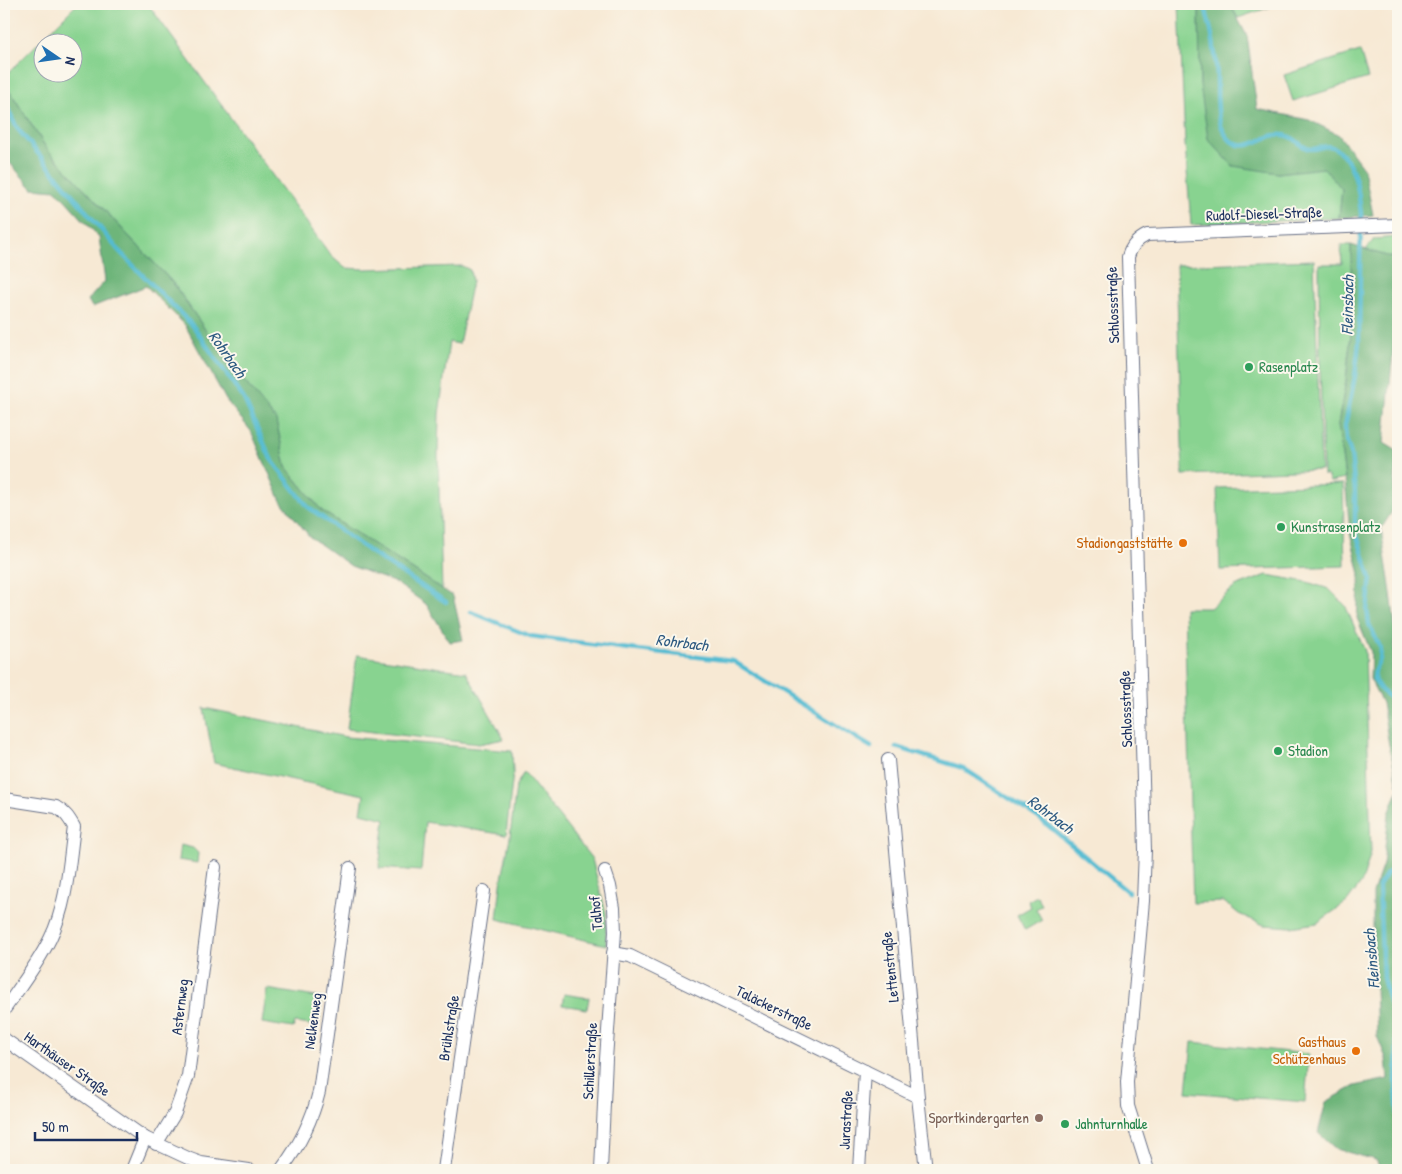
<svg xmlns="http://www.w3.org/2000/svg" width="1402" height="1174" font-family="'Patrick Hand',sans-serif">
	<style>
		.green { fill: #88d390; stroke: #528177; fill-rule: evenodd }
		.forest { fill: #6eb57a; stroke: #44726c }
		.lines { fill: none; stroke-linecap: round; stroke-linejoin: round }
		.stream { stroke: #55bcd2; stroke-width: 4.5 }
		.street-casing { stroke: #687087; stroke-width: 14 }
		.street { stroke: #fff; stroke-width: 12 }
		.leisure-dot { fill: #2e9e5b; stroke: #fbf7ec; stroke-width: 2 }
		.food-dot { fill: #e8710a; stroke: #fbf7ec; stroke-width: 2 }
		.education-dot { fill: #8d6e63; stroke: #fbf7ec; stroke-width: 2 }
		.labels { text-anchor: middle; stroke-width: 4; stroke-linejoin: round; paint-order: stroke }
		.street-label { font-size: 15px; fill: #1b2f5e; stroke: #fbf7ec }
		.leisure-label { font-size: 15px; fill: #27864d; stroke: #fbf7ec; text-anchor: start }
		.food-label { font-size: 15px; fill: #c56008; stroke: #fbf7ec; text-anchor: end }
		.education-label { font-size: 15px; fill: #785e54; stroke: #fbf7ec; text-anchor: end }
		.water-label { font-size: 16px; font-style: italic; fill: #2c5981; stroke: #fbf7ec }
	</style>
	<rect width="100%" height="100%" fill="#fbf7ec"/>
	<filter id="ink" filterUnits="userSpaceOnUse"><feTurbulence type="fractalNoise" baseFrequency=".02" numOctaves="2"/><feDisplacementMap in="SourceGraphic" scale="10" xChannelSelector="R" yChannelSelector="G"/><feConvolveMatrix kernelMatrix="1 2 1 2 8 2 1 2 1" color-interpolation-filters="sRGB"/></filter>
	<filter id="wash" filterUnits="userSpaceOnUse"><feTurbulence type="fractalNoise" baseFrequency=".0096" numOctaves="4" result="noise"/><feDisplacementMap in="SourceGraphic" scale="20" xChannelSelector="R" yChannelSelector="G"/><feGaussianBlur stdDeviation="1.12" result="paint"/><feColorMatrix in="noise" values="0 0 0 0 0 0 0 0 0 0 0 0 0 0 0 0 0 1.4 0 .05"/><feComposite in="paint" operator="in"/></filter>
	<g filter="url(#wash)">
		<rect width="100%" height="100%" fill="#f7e9d4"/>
		<g class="green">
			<path d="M77,4H148L331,256L345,268L365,269L462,266L470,270L472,281L459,344L449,342L439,414L438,455L442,589L322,511L286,467L276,420L222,354L173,283L47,149L4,82V77ZM42,42H72V72H42Z"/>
			<path d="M1179,4H1199L1200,85L1278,173L1324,167L1342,189L1339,218L1191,225L1185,144Z"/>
			<path d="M1230,4H1279L1238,18Z"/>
			<path d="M1360,51L1368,78L1293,101L1284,75Z"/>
			<path d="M1398,146V216L1394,217L1395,147Z"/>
			<path d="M1398,237V257H1390L1366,250L1374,239Z"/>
			<path d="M1341,245H1351L1352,324L1346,381L1338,424L1345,479L1330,482L1327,475H1323L1320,365L1319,264H1342Z"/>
			<path d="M1314,260L1321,470L1183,475L1176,265Z"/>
			<path d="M1343,484L1345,566L1220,570L1217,488Z"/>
			<path d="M1267,575L1307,582L1329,589L1345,605L1365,651L1371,852L1362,882L1347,902L1317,923L1291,927L1264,925L1239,914L1224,902L1193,903L1184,608H1210L1235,587Z"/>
			<path d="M357,655L466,672L504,739L479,744L347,729Z"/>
			<path d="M204,708L346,737L512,751L513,773L506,835L425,822L421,871L379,868L385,819L361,813L364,795L214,763Z"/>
			<path d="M524,772L592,859L606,913V945L497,919L501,884L510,837L516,786Z"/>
			<path d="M180,845L193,848L198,853L197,863L178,860Z"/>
			<path d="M1037,896L1042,905L1036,909L1042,920L1025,930L1017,915L1031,907L1028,901Z"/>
			<path d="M267,989L322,998L319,1026L295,1023L293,1028L262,1023Z"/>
			<path d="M564,994L589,998L587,1009L562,1005Z"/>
			<path d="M1192,1042L1309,1054L1305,1102L1187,1092Z"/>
		</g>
		<g class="forest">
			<path d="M1199,4H1230L1247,36L1257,109L1309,120L1339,135L1364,169L1373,215L1339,218L1342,189L1324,168L1278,173L1233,166L1208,139L1200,85Z"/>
			<path d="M4,82L47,149L173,283L222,354L276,420L286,467L322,511L453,596L463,640L450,642L426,604L396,583L351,566L310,537L281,501L251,431L226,400L185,325L146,286L92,307L88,300L105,281L99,237L56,190L32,188L9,162L4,164V143L8,141L4,123Z"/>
			<path d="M1351,245L1390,257H1398V303L1384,443L1397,451L1393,510L1381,529C1386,562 1392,594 1395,627C1396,643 1392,662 1398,677V785L1389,745L1382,703L1370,679L1371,652L1357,618L1360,574L1350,533L1345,479L1338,424L1346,381L1352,324Z"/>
			<path d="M1398,790V912L1396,971L1398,981V1170H1381L1376,1160L1336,1149L1318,1133L1326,1102L1355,1086L1388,1079L1386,1058L1377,1036L1373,938V893L1383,864L1389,814Z"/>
		</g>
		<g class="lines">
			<g class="stream">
				<path d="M1205,4C1207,19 1213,33 1214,48C1216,60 1217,71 1217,82C1218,102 1215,125 1230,140C1245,154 1261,137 1276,135C1297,133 1297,147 1310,149C1317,150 1325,144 1332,147C1355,157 1359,192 1361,214L1359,342L1355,376L1345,426L1346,439L1351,454L1355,491V530L1371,578L1367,610L1369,624L1381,649L1380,659L1375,670L1374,680L1381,690L1398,705"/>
				<path d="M4,100L17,128L120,252L193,326L244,399L271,459L308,507L373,554L446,602"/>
				<path d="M471,612L530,636L629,649L733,661L871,747"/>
				<path d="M1398,730V736"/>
				<path d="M896,747L963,768L1039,818L1128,892"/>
				<path d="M1398,832V839"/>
				<path d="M1398,868L1387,873L1379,886L1383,978L1394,1019L1397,1037L1396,1087L1398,1116"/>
			</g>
		</g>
	</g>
	<g filter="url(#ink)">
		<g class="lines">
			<defs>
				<g id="street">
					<path d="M888,760L918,1097L926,1170"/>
					<path d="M4,799L56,807C65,812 69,818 74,827C69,864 67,905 50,939C37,965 20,987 4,1010"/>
					<path d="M613,953L630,956L918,1097"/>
					<path d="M4,1039L145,1138L190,1159L201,1163L249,1170"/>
					<path d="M156,1144L175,1113L188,1076L215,867"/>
					<path d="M132,1170L145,1138"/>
					<path d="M281,1170C299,1146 312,1121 319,1092L350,868"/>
					<path d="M444,1170L484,891"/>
					<path d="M601,1170L606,1059L615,932L614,908L610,886L605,871"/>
					<path d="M859,1170L865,1071"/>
					<path d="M1148,1170L1128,1106L1127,1082L1143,901L1145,850L1128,257C1131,246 1137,240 1147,235L1398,225"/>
				</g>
			</defs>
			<use href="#street" class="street-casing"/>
			<use href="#street" class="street"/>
		</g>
	</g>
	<g class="leisure-dot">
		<circle cx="1249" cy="367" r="5"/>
		<circle cx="1281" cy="527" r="5"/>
		<circle cx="1278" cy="751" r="5"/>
		<circle cx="1065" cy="1124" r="5"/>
	</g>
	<g class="food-dot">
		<circle cx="1183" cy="543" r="5"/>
		<circle cx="1356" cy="1051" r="5"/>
	</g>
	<circle class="education-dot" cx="1039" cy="1118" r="5"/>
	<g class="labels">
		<g class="street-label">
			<text transform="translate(1264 214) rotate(-2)" y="5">Rudolf-Diesel-Straße</text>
			<text transform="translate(1113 305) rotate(-92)" y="5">Schlossstraße</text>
			<text transform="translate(1126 709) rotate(-92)" y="5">Schlossstraße</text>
			<text transform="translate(596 913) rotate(-95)" y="5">Talhof</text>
			<text transform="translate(890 967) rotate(-96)" y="5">Lettenstraße</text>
			<text transform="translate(180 1007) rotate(-83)" y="5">Asternweg</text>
			<text transform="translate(774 1008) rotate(26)" y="5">Taläckerstraße</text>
			<text transform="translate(313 1021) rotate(-82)" y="5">Nelkenweg</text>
			<text transform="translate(449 1028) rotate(-81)" y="5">Brühlstraße</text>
			<text transform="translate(590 1061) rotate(-87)" y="5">Schillerstraße</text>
			<text transform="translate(67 1064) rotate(35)" y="5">Harthäuser Straße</text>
			<text transform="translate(846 1120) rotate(-87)" y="5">Jurastraße</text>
		</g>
		<g class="leisure-label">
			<text x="1259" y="372">Rasenplatz</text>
			<text x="1291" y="532">Kunstrasenplatz</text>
			<text x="1288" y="756">Stadion</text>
			<text x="1075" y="1129">Jahnturnhalle</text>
		</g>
		<g class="food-label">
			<text x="1173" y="548">Stadiongaststätte</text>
			<text x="1346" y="1047">Gasthaus<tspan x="1346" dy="17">Schützenhaus</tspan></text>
		</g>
		<g class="education-label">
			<text x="1029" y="1123">Sportkindergarten</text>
		</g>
		<g class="water-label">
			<text transform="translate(1347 305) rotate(-89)" y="6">Fleinsbach</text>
			<text transform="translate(228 354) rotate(55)" y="6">Rohrbach</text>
			<text transform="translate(682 642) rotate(7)" y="6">Rohrbach</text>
			<text transform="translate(1051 814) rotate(37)" y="6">Rohrbach</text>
			<text transform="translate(1371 959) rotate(-95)" y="6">Fleinsbach</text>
		</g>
	</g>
	<rect width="1402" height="1174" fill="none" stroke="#fbf7ec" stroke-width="20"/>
	<g transform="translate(58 58) rotate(103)"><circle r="24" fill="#fbf7ec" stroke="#a1a7b3"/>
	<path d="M0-4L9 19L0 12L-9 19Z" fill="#1f6fb2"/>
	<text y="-8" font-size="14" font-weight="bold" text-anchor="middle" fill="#1b2f5e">N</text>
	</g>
	<path d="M35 1132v8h102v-8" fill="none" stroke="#1b2f5e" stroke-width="2.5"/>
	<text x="42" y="1132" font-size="15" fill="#1b2f5e" stroke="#fbf7ec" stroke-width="4" paint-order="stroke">50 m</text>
</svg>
